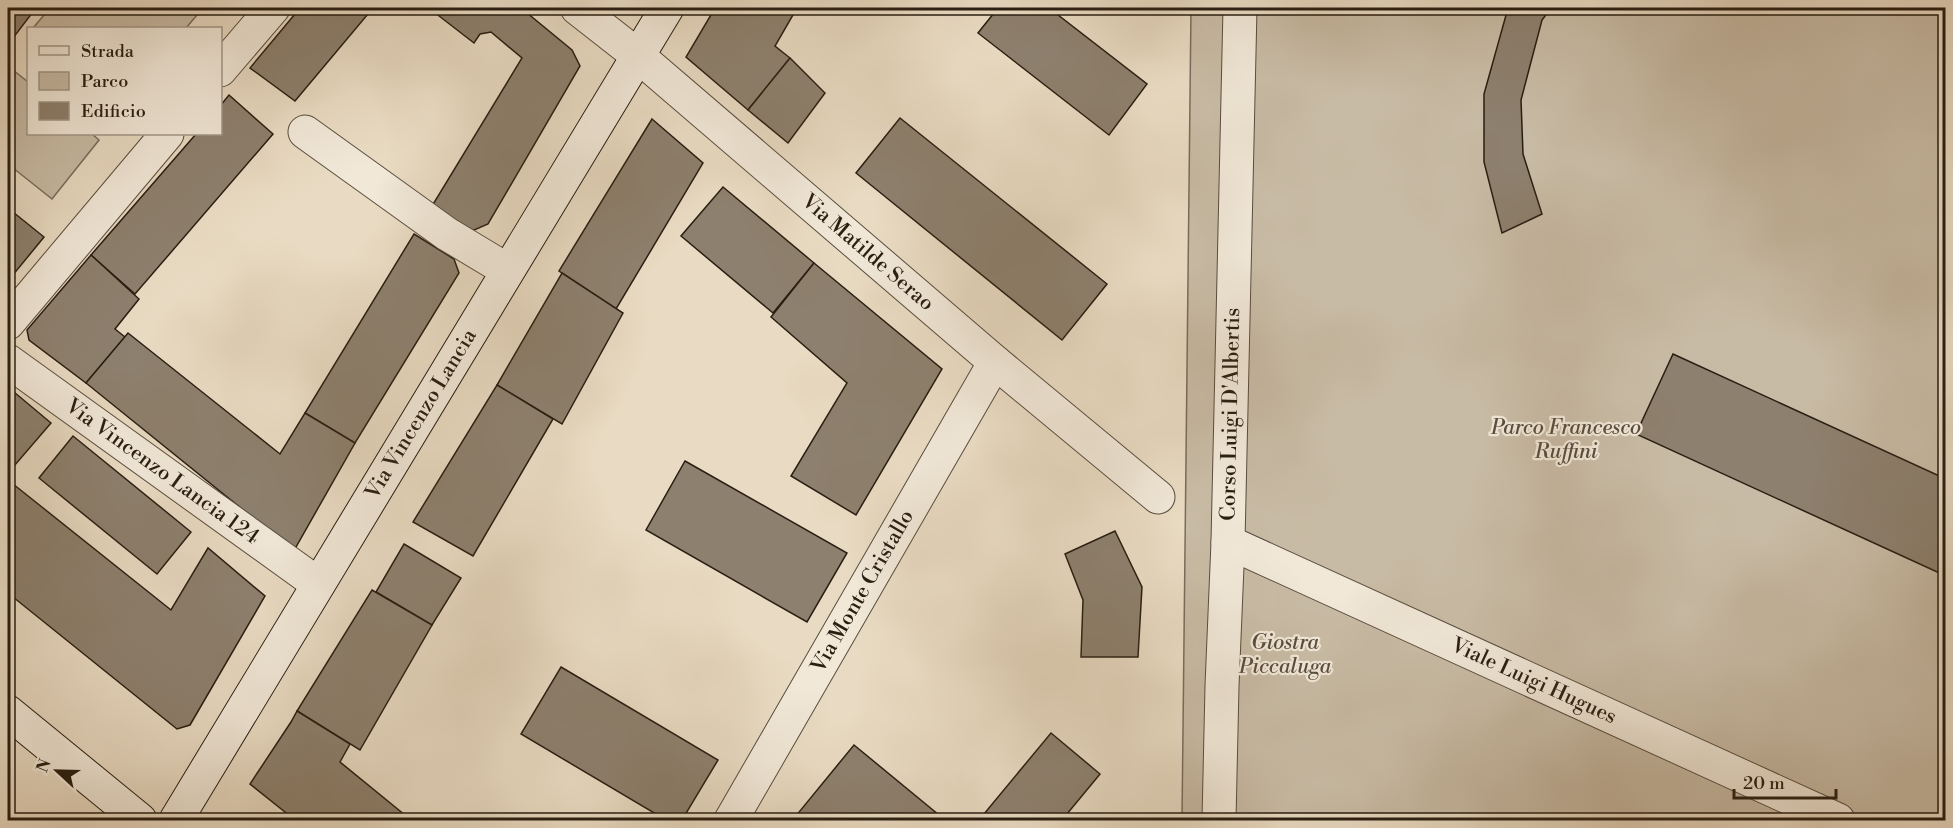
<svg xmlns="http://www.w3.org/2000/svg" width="1953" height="828" font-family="'Libre Bodoni',serif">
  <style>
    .green { fill: #c8bba5; stroke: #786c5c; stroke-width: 1.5 }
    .building { fill: #8d806e; stroke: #291e12; stroke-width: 1.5 }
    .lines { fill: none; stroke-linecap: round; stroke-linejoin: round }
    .street-casing { stroke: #594d3e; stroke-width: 35 }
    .secondary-casing { stroke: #291e12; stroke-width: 35 }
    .street { stroke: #f1e8d8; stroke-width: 33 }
    .secondary { stroke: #f1e8d8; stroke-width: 33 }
    .labels { text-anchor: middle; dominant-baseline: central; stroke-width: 4.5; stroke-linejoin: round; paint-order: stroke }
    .street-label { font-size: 21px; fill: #291e12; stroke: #f1e8d8 }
    .park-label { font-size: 21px; font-style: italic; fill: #594d3e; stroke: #f1e8d8 }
  </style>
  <rect width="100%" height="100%" fill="#e9dbc3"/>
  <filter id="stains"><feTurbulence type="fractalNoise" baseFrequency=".00333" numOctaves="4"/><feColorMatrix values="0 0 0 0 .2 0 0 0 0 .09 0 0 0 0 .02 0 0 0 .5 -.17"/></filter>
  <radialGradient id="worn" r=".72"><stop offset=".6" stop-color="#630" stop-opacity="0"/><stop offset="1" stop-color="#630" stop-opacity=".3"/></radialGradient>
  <g class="green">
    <polygon points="50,8 203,8 186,28 33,28"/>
    <polygon points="1191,8 1945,8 1945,820 1182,820"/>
    <polygon points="8,66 28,82 28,134 92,134 99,140 52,199 8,164"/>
  </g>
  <g class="building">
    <polygon points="8,8 36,8 13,38 8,34"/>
    <polygon points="300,8 373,8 295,101 250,68"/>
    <polygon points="432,8 521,8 572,50 580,66 488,224 472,231 432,206 522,58 491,32 480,34 474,43 430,9"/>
    <polygon points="715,8 797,8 775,46 790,58 748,110 686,57"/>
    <polygon points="998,8 1049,8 1147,84 1109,135 978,33"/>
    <polygon points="1508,8 1551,8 1542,20 1521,100 1523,154 1542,214 1502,233 1484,162 1484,94"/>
    <polygon points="790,58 825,93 788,143 748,110"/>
    <polygon points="229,95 273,134 135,294 91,255 196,134 220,134 220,106"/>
    <polygon points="900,118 1107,284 1062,340 856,173"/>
    <polygon points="652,119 703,163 616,309 559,271"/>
    <polygon points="723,187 814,263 773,313 681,236"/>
    <polygon points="8,208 44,237 8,281"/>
    <polygon points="414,234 454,259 459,273 355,443 305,413"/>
    <polygon points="91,255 139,299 115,329 125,337 86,383 29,340 27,330"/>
    <polygon points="814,263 942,369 856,515 791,476 847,383 771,317"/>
    <polygon points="562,273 623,313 562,424 497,385"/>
    <polygon points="128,333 280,454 305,413 355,443 296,547 289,547 86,383"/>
    <polygon points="1673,354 1946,479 1946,576 1636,434"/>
    <polygon points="497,385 553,419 473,556 413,522"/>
    <polygon points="8,387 51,423 8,473"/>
    <polygon points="73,436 191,532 157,574 39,478"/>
    <polygon points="685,461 847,553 807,622 646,530"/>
    <polygon points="8,480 171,610 208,548 265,596 190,725 177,729 8,593"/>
    <polygon points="1115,531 1142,587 1138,657 1081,657 1083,600 1065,554"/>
    <polygon points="404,544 461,578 432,625 376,592"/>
    <polygon points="372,590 432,625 360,750 297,711"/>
    <polygon points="561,667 718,760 682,820 666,820 521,734"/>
    <polygon points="297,711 350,744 340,762 411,820 295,820 250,784 291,722"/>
    <polygon points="1051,733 1100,774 1062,820 979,820"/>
    <polygon points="854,745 945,820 799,820 795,817"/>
  </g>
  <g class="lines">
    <g class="street-casing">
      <g id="street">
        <path id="s1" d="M577 8 637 55 995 362 1158 497"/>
        <polyline points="220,70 273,8"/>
        <polyline points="305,132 447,234 507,270"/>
        <polyline points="8,323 167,134"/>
        <path id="s2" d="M8 361 318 584"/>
        <path id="s3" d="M1228 542 1838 820"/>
        <path id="s4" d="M731 820 995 362"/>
        <path id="s5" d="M1219 820 1222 686 1228 542 1240 8"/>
      </g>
    </g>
    <g class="secondary-casing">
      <g id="secondary">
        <polyline points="8,712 140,820"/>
        <path id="s6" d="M176 820 667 8"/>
      </g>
    </g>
    <use href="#street" class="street"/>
    <use href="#secondary" class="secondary"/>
  </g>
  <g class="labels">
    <g class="street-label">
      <text stroke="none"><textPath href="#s1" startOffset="380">Via Matilde Serao</textPath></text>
      <text stroke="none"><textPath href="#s6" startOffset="474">Via Vincenzo Lancia</textPath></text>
      <text stroke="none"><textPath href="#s5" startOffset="406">Corso Luigi D'Albertis</textPath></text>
      <text stroke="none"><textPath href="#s2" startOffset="190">Via Vincenzo Lancia 124</textPath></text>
      <text stroke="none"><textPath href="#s4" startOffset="264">Via Monte Cristallo</textPath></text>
      <text stroke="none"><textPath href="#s3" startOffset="336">Viale Luigi Hugues</textPath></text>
    </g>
    <g class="park-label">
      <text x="1566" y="428">Parco Francesco<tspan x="1566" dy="24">Ruffini</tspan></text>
      <text x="1285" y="643">Giostra<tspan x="1285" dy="24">Piccaluga</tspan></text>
    </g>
  </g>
  <rect width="1953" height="828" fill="none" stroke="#e9dbc3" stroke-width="30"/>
  <rect x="9" y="9" width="1935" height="810" fill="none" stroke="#291e12" stroke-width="3"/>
  <rect x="15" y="15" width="1923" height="798" fill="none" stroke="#291e12" stroke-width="1.5"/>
  <rect x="27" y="27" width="195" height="108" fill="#f1e8d8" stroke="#a19789" stroke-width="1.5"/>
  <rect x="39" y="46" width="30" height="9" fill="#f1e8d8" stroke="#a19789" stroke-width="1.5"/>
  <text x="81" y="57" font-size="18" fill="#291e12">Strada</text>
  <rect x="39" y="72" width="30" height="18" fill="#c8bba5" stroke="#a19789" stroke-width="1.5"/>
  <text x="81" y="87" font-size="18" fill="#291e12">Parco</text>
  <rect x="39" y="102" width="30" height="18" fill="#8d806e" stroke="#a19789" stroke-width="1.5"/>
  <text x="81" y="117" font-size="18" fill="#291e12">Edificio</text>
  <g transform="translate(57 771) rotate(292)" stroke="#f1e8d8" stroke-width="4.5" paint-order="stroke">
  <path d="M0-4.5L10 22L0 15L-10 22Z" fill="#291e12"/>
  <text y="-9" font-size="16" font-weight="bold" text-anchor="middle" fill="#291e12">N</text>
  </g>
  <path d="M1734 789v9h102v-9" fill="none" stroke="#291e12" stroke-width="3"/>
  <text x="1743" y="789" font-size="18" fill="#291e12" stroke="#f1e8d8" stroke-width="4.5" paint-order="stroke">20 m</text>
  <rect width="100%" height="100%" filter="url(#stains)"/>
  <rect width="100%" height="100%" fill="url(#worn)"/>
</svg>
